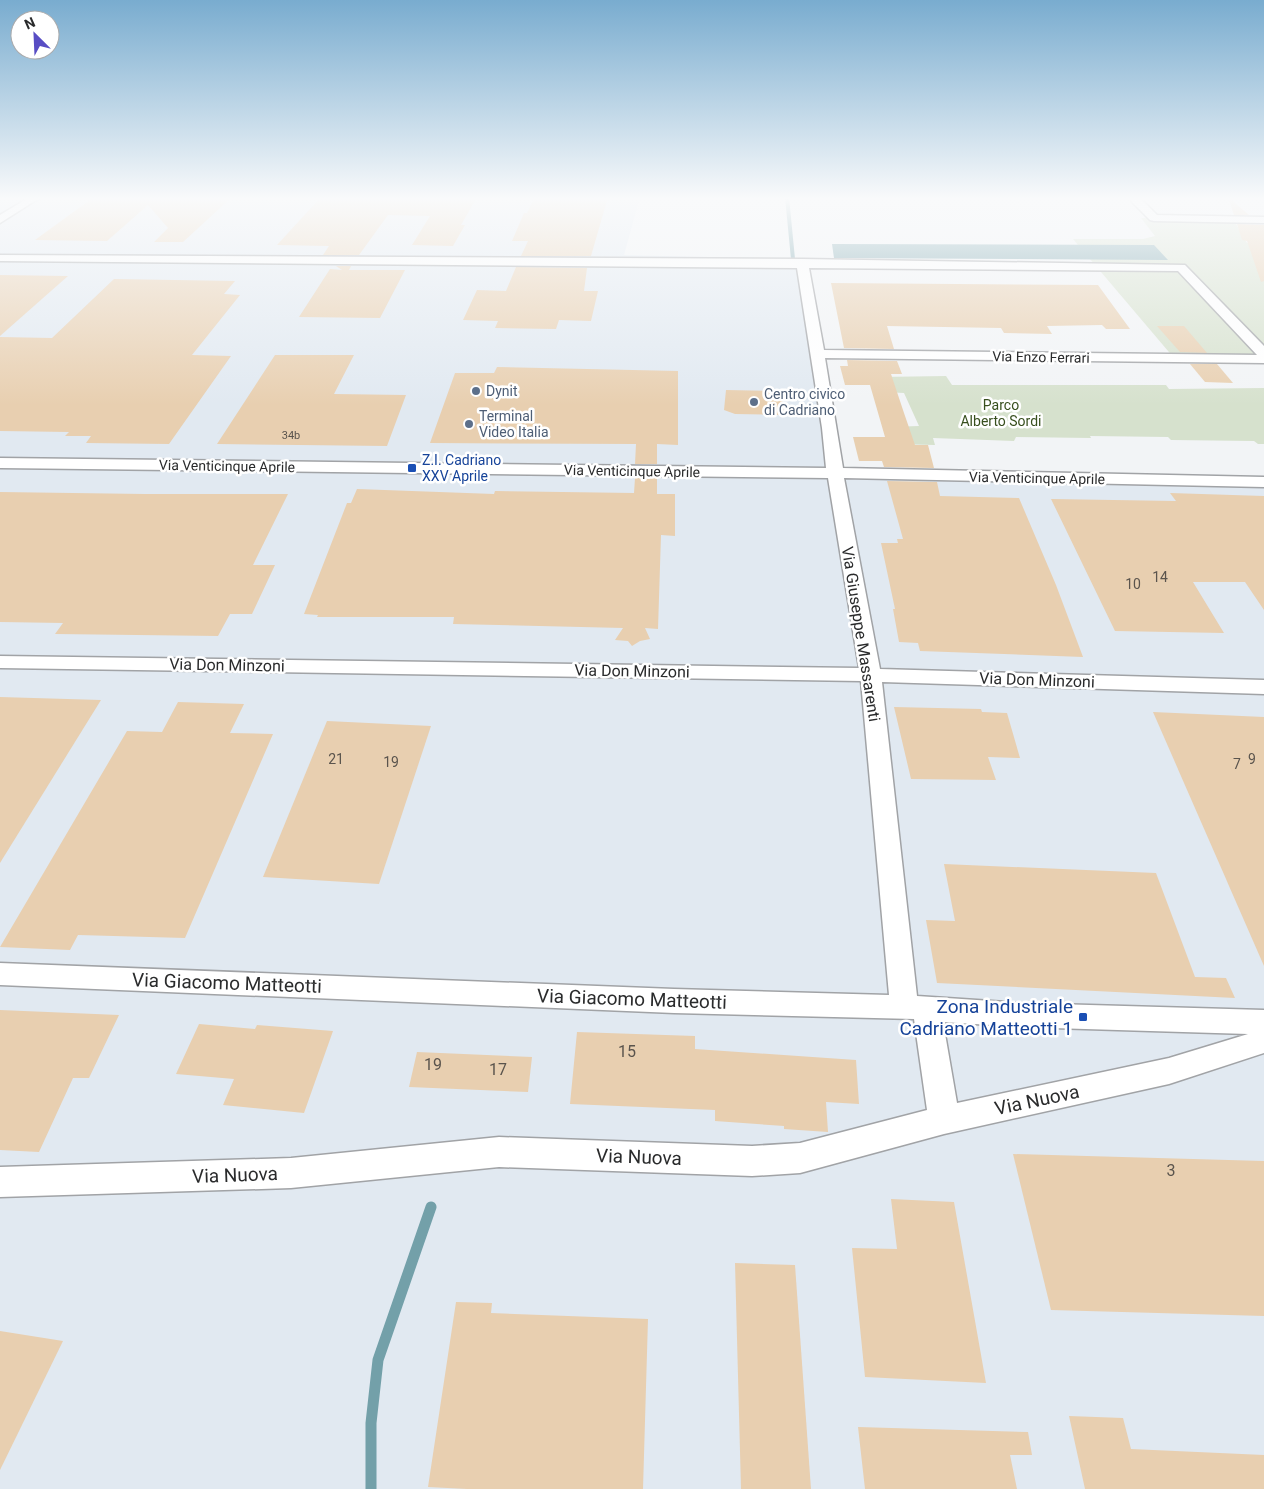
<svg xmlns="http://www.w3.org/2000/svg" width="1264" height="1489" font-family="Roboto,sans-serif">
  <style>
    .built { fill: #e1e9f1 }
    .green { fill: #d6e1cd }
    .water { fill: #73a0a9 }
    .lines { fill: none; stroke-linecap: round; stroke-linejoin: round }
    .stream-far1 { stroke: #73a0a9; stroke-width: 4 }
    .stream { stroke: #73a0a9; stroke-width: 11 }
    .building { fill: #e8cfb0 }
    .street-casing { stroke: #a1a3a6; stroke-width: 3 }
    .street { fill: #fff; fill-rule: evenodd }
    .service-dot { fill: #5c6f8a; stroke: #fff; stroke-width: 2 }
    .transit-dot { fill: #1a4fb4; stroke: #fff; stroke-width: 2 }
    .labels { text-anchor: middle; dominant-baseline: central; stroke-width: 5; stroke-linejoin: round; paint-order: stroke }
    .far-number-label { font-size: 11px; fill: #5a544d }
    .far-street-label { font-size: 14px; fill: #2a2b2c; stroke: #fff }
    .far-service-label { font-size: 14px; fill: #4e5e75; stroke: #fff; text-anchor: start }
    .far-park-label { font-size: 14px; fill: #384f1e; stroke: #fff }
    .far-transit-label { font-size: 14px; fill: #164399; stroke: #fff; text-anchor: start }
    .number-label { font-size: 14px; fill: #5a544d }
    .street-label { font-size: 16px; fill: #2a2b2c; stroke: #fff }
    .near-number-label { font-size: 16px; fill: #5a544d }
    .near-street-label { font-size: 19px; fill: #2a2b2c; stroke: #fff }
    .near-transit-label { font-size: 19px; fill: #164399; stroke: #fff; text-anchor: end }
  </style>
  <rect width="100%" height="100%" fill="#f2f4f6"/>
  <polygon class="built" points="0,197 640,197 624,255 786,259 804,269 837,477 1264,476 1264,1489 0,1489"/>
  <g class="green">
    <polygon points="1141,218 1233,219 1247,243 1264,244 1264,360 1174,358 1073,239 1143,239 1155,236"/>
    <polygon points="946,376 952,385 1166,385 1169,389 1264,388 1264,444 1258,444 1254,441 1171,440 1168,437 1090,436 1091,438 1016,437 1014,441 933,438 935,445 892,444 889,427 919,426 904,393 884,392 879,377"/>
  </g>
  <polygon class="water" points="832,244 1154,245 1168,260 834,258"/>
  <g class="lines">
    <polyline class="stream-far1" points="787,197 793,259"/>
    <polyline class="stream" points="371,1489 371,1423 378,1360 431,1207"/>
  </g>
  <g class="building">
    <polygon points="94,197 232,197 183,242 154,242 168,228 148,205 107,241 35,240"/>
    <polygon points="321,197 477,197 461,225 465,225 453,246 412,245 430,216 388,215 359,255 323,255 329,246 277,245"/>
    <polygon points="535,197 608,197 591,256 521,256 528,241 512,241 524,213 527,213"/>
    <polygon points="1228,197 1249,215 1234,215"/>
    <polygon points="1237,224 1264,225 1264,281 1261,282 1247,241 1242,240"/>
    <polygon points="336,266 351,266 349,270 405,270 380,318 299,317 330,269 342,270"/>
    <polygon points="516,267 587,268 584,291 598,291 591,321 559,320 556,329 495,328 498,321 463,320 477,290 506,291"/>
    <polygon points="0,275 68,276 0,336"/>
    <polygon points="114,279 235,281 224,294 240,295 192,355 231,356 169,444 86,443 91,436 65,436 69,432 0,431 0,337 52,338"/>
    <polygon points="831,283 1098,285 1130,329 1106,329 1102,325 1047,326 1052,334 1004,333 1001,328 887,326 894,349 844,348"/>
    <polygon points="1157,326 1184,326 1207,353 1180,352"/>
    <polygon points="275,355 354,355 334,394 406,395 387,446 217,444"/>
    <polygon points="847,360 897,361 902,374 891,374 904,413 915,445 928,445 934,468 884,467 882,461 859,461 853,437 885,437 870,385 845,385 840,366 848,366"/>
    <polygon points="1190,364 1217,364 1233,383 1205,382"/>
    <polygon points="497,367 678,371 678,445 657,444 657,464 635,464 636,444 430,443 455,373 494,373"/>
    <polygon points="726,390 775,391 782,396 784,415 735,414 724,410"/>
    <polygon points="635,478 657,478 657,494 675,494 675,536 661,535 658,629 645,628 650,639 640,641 632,646 628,641 615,640 623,628 453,624 454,617 317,617 318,615 304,614 347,503 351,503 357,489 494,494 495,491 634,493"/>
    <polygon points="887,481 937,482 940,496 1019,498 1056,585 1083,657 920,651 918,643 899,642 893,609 895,609 881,543 898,543 897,539 903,539"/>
    <polygon points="0,492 145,494 288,494 253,565 275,565 252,614 230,614 218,636 55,634 63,623 0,622"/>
    <polygon points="1170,493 1264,496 1264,610 1245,582 1193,582 1224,633 1115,631 1051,499 1176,501"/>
    <polygon points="0,697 101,700 0,863"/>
    <polygon points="178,702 244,704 230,733 273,734 185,938 78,935 70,950 0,947 127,731 162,732"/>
    <polygon points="894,707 981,709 982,712 1007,713 1020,758 988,757 996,780 911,779"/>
    <polygon points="1153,712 1264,717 1264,966"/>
    <polygon points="327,721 431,726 379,884 263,877"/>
    <polygon points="944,864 1156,873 1195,977 1226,978 1235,998 937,983 926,920 955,921"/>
    <polygon points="0,1010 119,1015 89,1078 73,1078 39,1152 0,1150"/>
    <polygon points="199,1024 255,1029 257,1025 333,1031 304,1113 223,1105 234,1079 176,1074"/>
    <polygon points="577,1032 695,1036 695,1049 856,1060 859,1104 826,1102 828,1132 784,1129 784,1126 715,1121 715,1110 570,1104"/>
    <polygon points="417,1052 532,1057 528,1092 409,1087"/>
    <polygon points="1013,1154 1264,1161 1264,1316 1051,1310"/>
    <polygon points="891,1199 954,1202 986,1383 865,1377 852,1248 897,1249"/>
    <polygon points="735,1263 795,1265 811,1489 741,1489"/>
    <polygon points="456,1302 492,1303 491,1313 648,1319 643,1489 467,1489 428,1487"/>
    <polygon points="0,1331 63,1341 0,1470"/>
    <polygon points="1069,1416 1123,1418 1131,1449 1264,1455 1264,1489 1085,1489"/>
    <polygon points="858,1427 1028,1432 1032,1455 1010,1455 1017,1489 865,1489"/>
  </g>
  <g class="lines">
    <g class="street-casing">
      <g id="street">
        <polygon points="30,197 41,197 0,223 0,215"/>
        <polygon points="1136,197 1140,198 1157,215 1264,217 1264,223 1154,221 1150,220 1132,202 1131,200 1132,198"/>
        <path d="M0 255 802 259 1185 265 1264 346V363L825 358 843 468 1264 477V487L844 478 880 669 1264 680V694L882 682 917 996 1020 1003 1264 1010V1053L1169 1084 944 1134 800 1173 752 1176 499 1167 291 1188 0 1197V1167L291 1158 499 1137 752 1146 800 1143 927 1110 914 1019 674 1013 0 985V963L674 989 889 995 861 681 0 668V656L859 668 828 478 0 468V458L826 468 822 428 797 268 0 261ZM809 268 1178 271 1257 355 824 350ZM943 1022 1020 1027 1248 1034 1169 1058 957 1103Z"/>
      </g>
    </g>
    <use href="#street" class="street"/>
  </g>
  <linearGradient id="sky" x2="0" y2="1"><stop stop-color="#79accf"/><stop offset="0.49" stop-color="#f9fafb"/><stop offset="1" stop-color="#f9fafb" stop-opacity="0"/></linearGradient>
  <rect width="1264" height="405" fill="url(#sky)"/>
  <g class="service-dot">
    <circle cx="476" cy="391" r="5"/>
    <circle cx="754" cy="402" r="5"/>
    <circle cx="469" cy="424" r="5"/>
  </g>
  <g class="transit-dot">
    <rect x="407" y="463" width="10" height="10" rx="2.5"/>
    <rect x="1078" y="1012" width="10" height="10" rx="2.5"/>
  </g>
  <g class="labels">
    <g class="far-number-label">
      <text x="291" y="435">34b</text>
    </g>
    <g class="far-street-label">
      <text transform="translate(1041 357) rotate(1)">Via Enzo Ferrari</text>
      <text transform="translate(227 466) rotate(1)">Via Venticinque Aprile</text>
      <text transform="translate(632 471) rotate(1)">Via Venticinque Aprile</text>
      <text transform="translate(1037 478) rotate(1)">Via Venticinque Aprile</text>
    </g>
    <g class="far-service-label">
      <text x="486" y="391">Dynit</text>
      <text x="764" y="394">Centro civico<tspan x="764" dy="16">di Cadriano</tspan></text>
      <text x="479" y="416">Terminal<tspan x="479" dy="16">Video Italia</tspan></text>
    </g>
    <g class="far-park-label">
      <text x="1001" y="405">Parco<tspan x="1001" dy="16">Alberto Sordi</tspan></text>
    </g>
    <g class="far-transit-label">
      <text x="422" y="460">Z.I. Cadriano<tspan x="422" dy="16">XXV Aprile</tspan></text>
    </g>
    <g class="number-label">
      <text x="1160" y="577">14</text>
      <text x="1133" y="584">10</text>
      <text x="336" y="759">21</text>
      <text x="1252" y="759">9</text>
      <text x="391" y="762">19</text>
      <text x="1237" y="764">7</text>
    </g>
    <g class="street-label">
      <text transform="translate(861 634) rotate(81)">Via Giuseppe Massarenti</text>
      <text transform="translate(227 665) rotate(1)">Via Don Minzoni</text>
      <text transform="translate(632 671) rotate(1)">Via Don Minzoni</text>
      <text transform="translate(1037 680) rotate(2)">Via Don Minzoni</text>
    </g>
    <g class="near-number-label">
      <text x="627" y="1051">15</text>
      <text x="433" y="1064">19</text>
      <text x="498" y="1069">17</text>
      <text x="1171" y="1170">3</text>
    </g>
    <g class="near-street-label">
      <text transform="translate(227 983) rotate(2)">Via Giacomo Matteotti</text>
      <text transform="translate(632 999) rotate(2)">Via Giacomo Matteotti</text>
      <text transform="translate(1037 1100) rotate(-12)">Via Nuova</text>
      <text transform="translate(639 1157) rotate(2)">Via Nuova</text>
      <text transform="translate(235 1175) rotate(-2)">Via Nuova</text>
    </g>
    <g class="near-transit-label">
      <text x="1073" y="1006">Zona Industriale<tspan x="1073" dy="22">Cadriano Matteotti 1</tspan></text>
    </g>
  </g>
  <g transform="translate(35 35) rotate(336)"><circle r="24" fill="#ffffff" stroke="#aaaaab"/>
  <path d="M0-4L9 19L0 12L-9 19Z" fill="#584dc4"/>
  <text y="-8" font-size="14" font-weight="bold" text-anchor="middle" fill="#2a2b2c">N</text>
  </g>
</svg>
